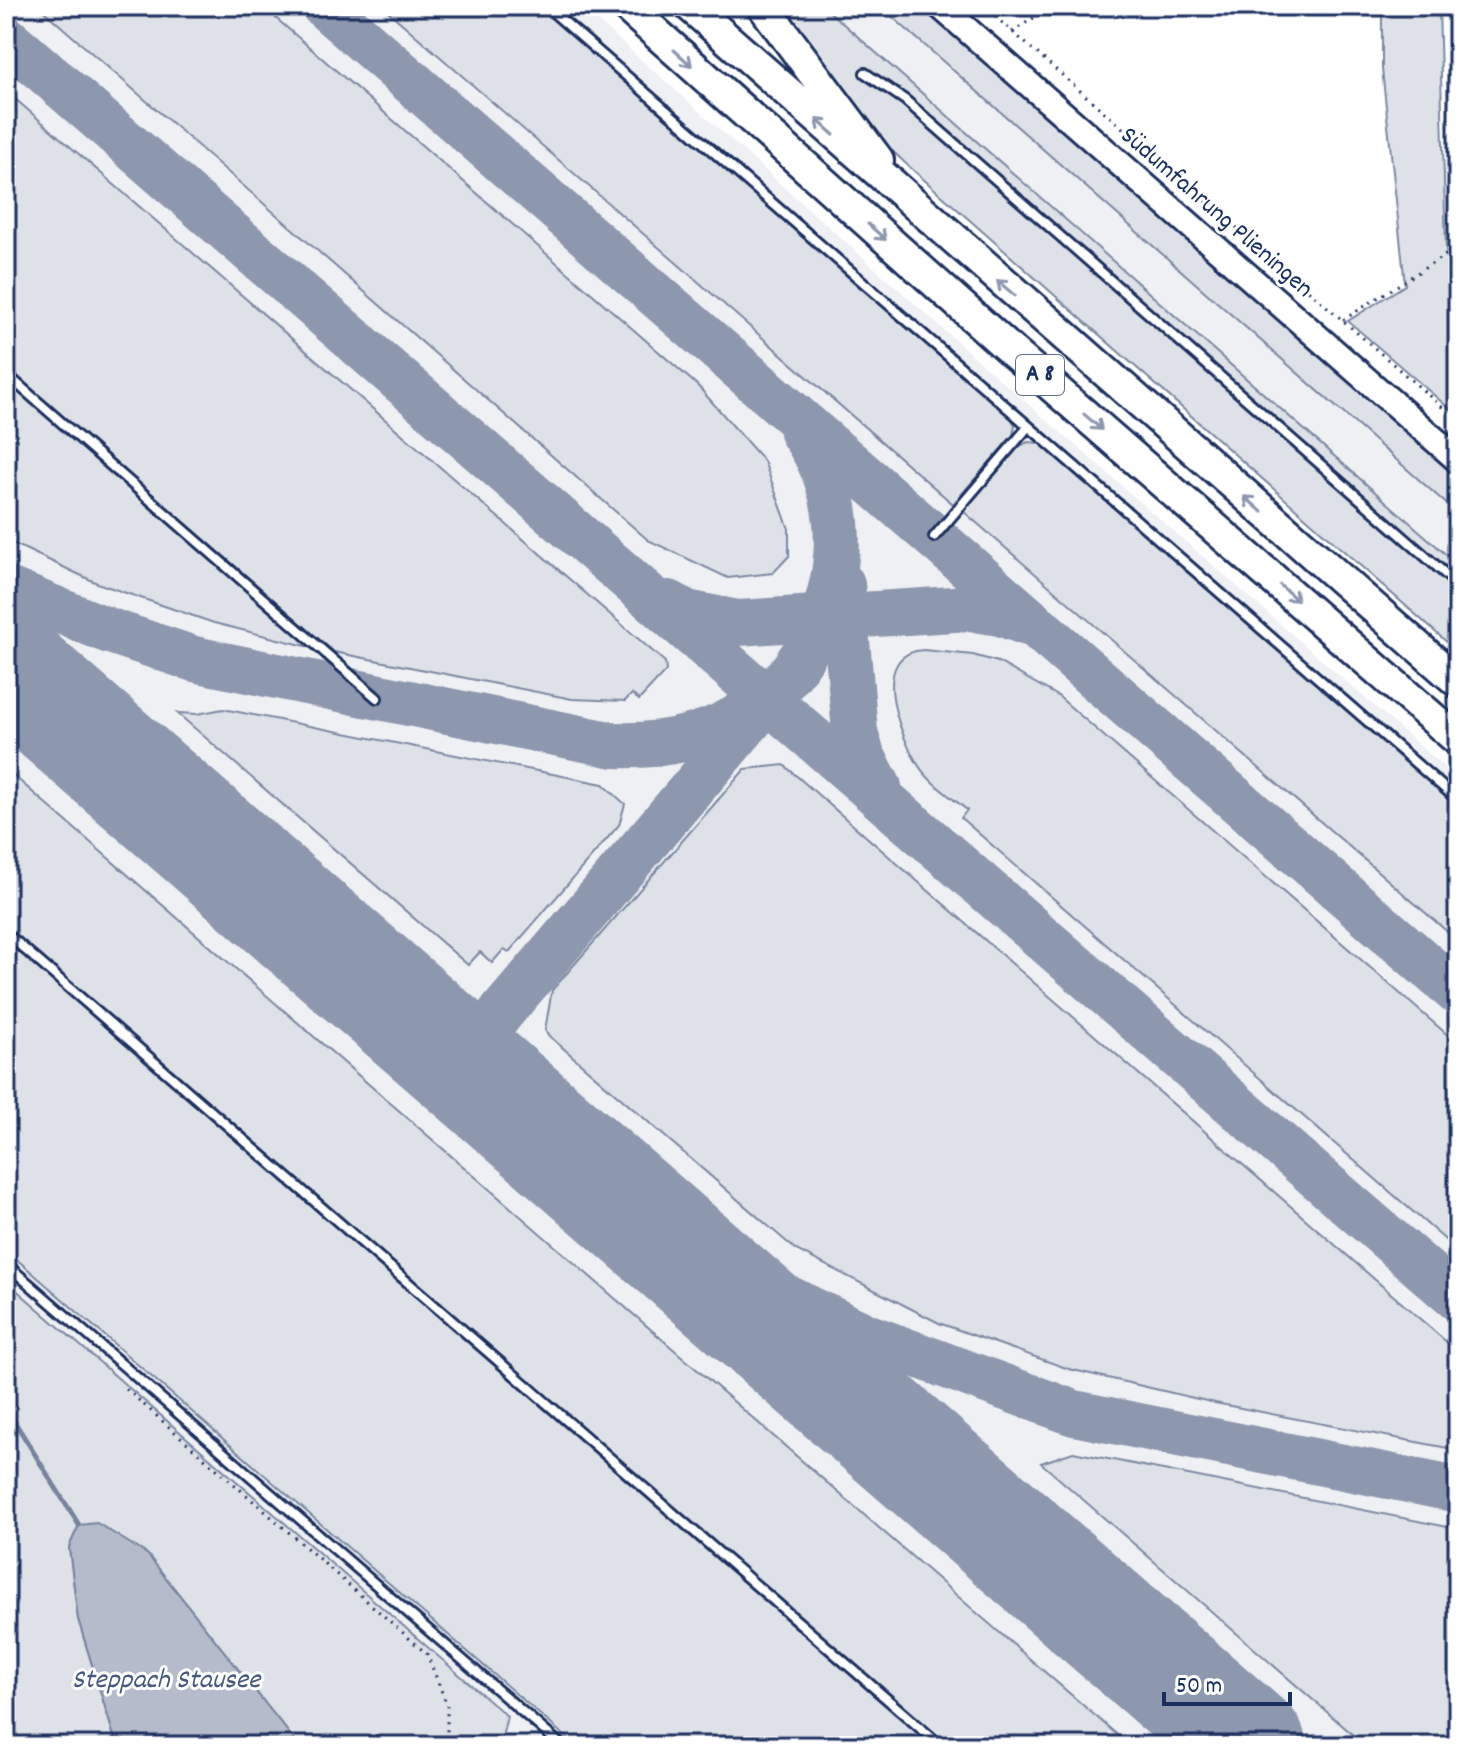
<svg xmlns="http://www.w3.org/2000/svg" width="1464" height="1752" font-family="Dekko,sans-serif">
  <style>
    .built { fill: #eff0f4 }
    .green { fill: #dee1e7; stroke: #7c88a2; stroke-width: 2 }
    .water { fill: #b5bbca; stroke: #77839f; stroke-width: 2 }
    .lines { fill: none; stroke-linecap: round; stroke-linejoin: round }
    .stream { stroke: #77839f; stroke-width: 5 }
    .taxiway { stroke: #8d97ae; stroke-width: 46 }
    .runway { stroke: #8d97ae; stroke-width: 114 }
    .lane-casing { stroke: #1b2f5e; stroke-width: 14 }
    .secondary-casing { stroke: #1b2f5e; stroke-width: 30 }
    .highway-casing { stroke: #1b2f5e; stroke-width: 36 }
    .path { stroke: #1b2f5e; stroke-width: 3; stroke-dasharray: 2 6; stroke-linecap: butt }
    .lane { stroke: #fff; stroke-width: 8 }
    .secondary { stroke: #fff; stroke-width: 24 }
    .highway { stroke: #fff; stroke-width: 30 }
    .oneway { stroke: #8d97ae }
    .labels { text-anchor: middle; dominant-baseline: central; stroke-width: 6; stroke-linejoin: round; paint-order: stroke }
    .shield { fill: #fff; stroke: #5f6d8e; stroke-width: 2 }
    .shield-label { font-size: 24px; font-weight: bold; fill: #1b2f5e }
    .street-label { font-size: 26px; fill: #1b2f5e; stroke: #fff }
    .water-label { font-size: 28px; font-style: italic; fill: #49597e; stroke: #fff }
  </style>
  <rect width="100%" height="100%" fill="#fff"/>
  <filter id="ink" filterUnits="userSpaceOnUse"><feTurbulence type="fractalNoise" baseFrequency=".0125" numOctaves="2"/><feDisplacementMap in="SourceGraphic" scale="16" xChannelSelector="R" yChannelSelector="G"/><feConvolveMatrix kernelMatrix="1 2 1 2 8 2 1 2 1" color-interpolation-filters="sRGB"/></filter>
  <g filter="url(#ink)">
    <g class="built">
      <polygon points="6,6 581,6 998,378 1458,779 1458,1746 500,1746 507,1716 6,1281"/>
      <polygon points="823,6 880,6 1457,513 1458,565"/>
    </g>
    <g class="green">
      <polygon points="38,6 262,6 697,385 764,461 789,529 789,556 773,573 728,578 648,540"/>
      <polygon points="382,6 538,6 1010,416 1015,425 1013,435 953,504"/>
      <polygon points="774,6 823,6 1458,565 1458,652 904,162 882,141"/>
      <polygon points="880,6 920,6 1458,478 1458,514"/>
      <polygon points="1382,6 1439,6 1446,250 1458,300 1458,416 1348,321 1405,285 1382,69"/>
      <polygon points="6,91 665,662 666,671 639,700 632,694 625,701 572,699 334,652 6,367"/>
      <polygon points="6,378 318,649 214,623 97,583 6,540"/>
      <polygon points="1028,442 1041,443 1458,806 1458,941 963,511 1016,448"/>
      <path d="M924 650 973 655 998 662 1058 696 1458 1044V1251L961 818 967 810C950 796 928 782 917 763 899 733 868 653 924 650Z"/>
      <polygon points="223,709 603,784 625,804 619,825 509,952 504,949 492,963 480,952 468,965 177,713 197,714"/>
      <polygon points="784,765 1458,1352 1458,1450 1215,1403 1069,1369 939,1323 796,1250 548,1035 545,1030 552,990 745,769"/>
      <polygon points="6,769 1130,1746 946,1746 6,929"/>
      <polygon points="6,938 935,1746 576,1746 6,1250"/>
      <polygon points="6,1281 507,1716 500,1746 299,1746 147,1554 79,1525 69,1548 78,1619 117,1746 14,1746 6,1733"/>
      <polygon points="1073,1452 1458,1529 1458,1746 1366,1746 1041,1463"/>
    </g>
    <polygon class="water" points="97,1523 147,1554 299,1746 117,1746 78,1619 69,1547 79,1525"/>
    <g class="lines">
      <polyline class="stream" points="6,1408 79,1525"/>
      <g class="taxiway">
        <polyline points="324,6 1458,993"/>
        <polyline points="6,38 1458,1299"/>
        <polyline points="842,584 855,732 862,755 879,787"/>
        <path d="M6 589 107 630 194 659 614 745C663 747 708 738 749 710"/>
        <polyline points="669,603 687,613 738,623 969,608 1000,613 1027,623"/>
        <path d="M460 1061 792 671C844 601 855 506 802 432"/>
        <polyline points="665,1239 866,1336 1074,1413 1458,1490"/>
      </g>
      <polyline class="runway" points="6,666 1249,1746"/>
      <g class="lane-casing">
        <g id="lane">
          <polyline points="546,6 1458,800"/>
          <polyline points="865,73 905,100 1458,585"/>
          <polyline points="6,374 377,698"/>
          <polyline points="934,537 1028,427"/>
          <polyline points="6,933 941,1746"/>
          <polyline points="6,1264 562,1746"/>
        </g>
      </g>
      <g class="secondary-casing">
        <polyline id="secondary" points="940,6 1458,460"/>
      </g>
      <g class="highway-casing">
        <g id="highway">
          <polyline points="626,6 1015,354 1458,740"/>
          <polyline points="690,6 1458,682"/>
          <polyline points="763,6 878,160"/>
        </g>
      </g>
      <g class="path">
        <polyline points="983,6 1458,421"/>
        <polyline points="1012,32 1052,6"/>
        <polyline points="1343,320 1458,247"/>
        <polyline points="126,1389 427,1654 447,1705 447,1746"/>
        <polyline points="6,1725 19,1746"/>
      </g>
      <use href="#lane" class="lane"/>
      <use href="#secondary" class="secondary"/>
      <use href="#highway" class="highway"/>
    </g>
    <defs><path id="oneway-shaft" d="M-6 0H5M1.5-3L5.5 0L1.5 3" fill="none" stroke-width="1.6" stroke-linecap="round" stroke-linejoin="round" transform="scale(2)"/></defs>
    <g class="oneway">
      <use href="#oneway-shaft" transform="translate(683 58) rotate(42)"/>
      <use href="#oneway-shaft" transform="translate(825 127) rotate(-138)"/>
      <use href="#oneway-shaft" transform="translate(877 232) rotate(42)"/>
      <use href="#oneway-shaft" transform="translate(1006 288) rotate(-139)"/>
      <use href="#oneway-shaft" transform="translate(1093 422) rotate(41)"/>
      <use href="#oneway-shaft" transform="translate(1253 504) rotate(-139)"/>
      <use href="#oneway-shaft" transform="translate(1289 593) rotate(41)"/>
    </g>
  </g>
  <g class="labels">
    <rect class="shield" x="1016" y="355" width="48" height="40" rx="6"/>
    <g class="shield-label">
      <text x="1040" y="375">A 8</text>
    </g>
    <g class="street-label">
      <text transform="translate(1216 213) rotate(41)">Südumfahrung Plieningen</text>
    </g>
    <g class="water-label">
      <text x="166" y="1682">Steppach Stausee</text>
    </g>
  </g>
  <rect width="1464" height="1752" fill="none" stroke="#fff" stroke-width="32"/>
  <rect x="16" y="16" width="1432" height="1720" fill="none" stroke="#1b2f5e" stroke-width="3" filter="url(#ink)"/>
  <path d="M1164 1692v12h126v-12" fill="none" stroke="#1b2f5e" stroke-width="4"/>
  <text x="1176" y="1692" font-size="24" fill="#1b2f5e" stroke="#ffffff" stroke-width="6" paint-order="stroke">50 m</text>
</svg>
